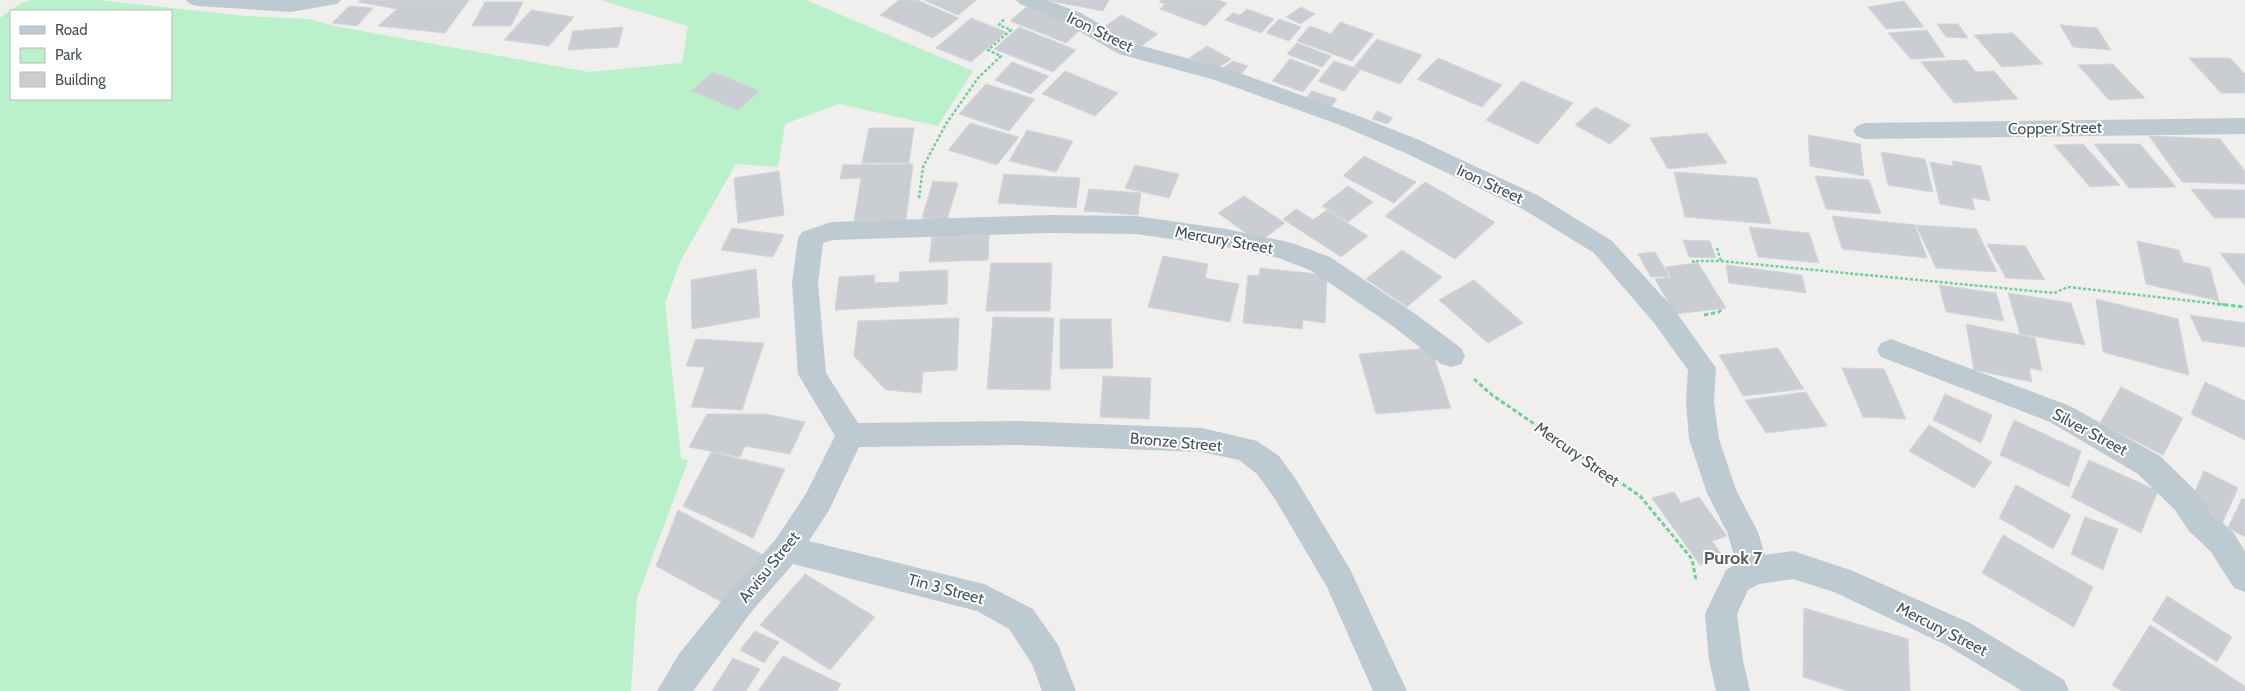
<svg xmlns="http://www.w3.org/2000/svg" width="2245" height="691" font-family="Cabin,sans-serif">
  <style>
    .green { fill: #baf0ca; fill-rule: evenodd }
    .building { fill: #caced3; stroke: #d2d5da }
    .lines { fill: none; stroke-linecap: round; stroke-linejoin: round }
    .path-far1 { stroke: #71cf98; stroke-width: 2.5; stroke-dasharray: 3 2; stroke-linecap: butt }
    .path { stroke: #71cf98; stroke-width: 3; stroke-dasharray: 4.5 2.5; stroke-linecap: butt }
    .street { fill: #becad1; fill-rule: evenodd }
    .labels { text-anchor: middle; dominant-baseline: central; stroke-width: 4; stroke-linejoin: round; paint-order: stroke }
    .street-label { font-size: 16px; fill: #45545c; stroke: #fff }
    .neighbourhood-label { font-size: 18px; font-weight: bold; fill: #5a5f63; stroke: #fff }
  </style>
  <rect width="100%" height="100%" fill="#f1eeee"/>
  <path class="green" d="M30 0H98L246 16 309 19 334 26 589 72 682 63 688 26 600 0H806L973 71 938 126 839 104 785 124 778 167 736 164 681 260 665 303 681 458 688 461 637 598 631 691H0V18L18 5ZM11 11H171V99H11Z"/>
  <g class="building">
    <polygon points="361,0 469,0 445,33 378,26 397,9 358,2"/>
    <polygon points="899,0 917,0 959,18 933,38 880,15"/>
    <polygon points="924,0 977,0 958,15"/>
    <polygon points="1045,0 1109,0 1103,11"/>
    <polygon points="1161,0 1218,0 1227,3 1205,26 1160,9 1165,4 1159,2"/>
    <polygon points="1904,1 1924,27 1886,29 1868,7"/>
    <polygon points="485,2 523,2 511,26 472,26"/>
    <polygon points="349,6 373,8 357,26 332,23"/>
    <polygon points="1026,7 1082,28 1066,43 1010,21"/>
    <polygon points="1301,7 1315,14 1300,24 1286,17"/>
    <polygon points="1247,9 1274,19 1261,33 1225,20 1233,13 1240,15"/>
    <polygon points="531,10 574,17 549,46 504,40"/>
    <polygon points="1121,15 1158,34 1141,46 1104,27"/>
    <polygon points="971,18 1006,32 971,62 936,48"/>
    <polygon points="1279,19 1301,27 1289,41 1266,33"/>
    <polygon points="1340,22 1374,34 1352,61 1297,41 1310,26 1331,34"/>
    <polygon points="1937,24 1958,24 1968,38 1946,37"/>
    <polygon points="2060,25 2097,28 2111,50 2073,47"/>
    <polygon points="623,27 618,47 568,50 573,31"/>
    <polygon points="1019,27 1076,50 1053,72 994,49"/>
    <polygon points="1927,30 1945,57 1911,59 1888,33"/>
    <polygon points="2013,33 2043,64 2002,67 1974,35"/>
    <polygon points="1377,39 1422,55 1400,84 1354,67"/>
    <polygon points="1297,43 1331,56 1322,67 1287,54"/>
    <polygon points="1207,46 1231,59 1218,68 1189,58"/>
    <polygon points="1438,58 1502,85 1482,107 1417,79"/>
    <polygon points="2189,58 2230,58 2245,74 2245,93 2221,93"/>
    <polygon points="1290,59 1320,70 1303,92 1272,81"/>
    <polygon points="1966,60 1976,72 1994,71 2018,99 1954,103 1921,62"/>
    <polygon points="1233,61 1248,66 1240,76 1221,69"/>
    <polygon points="1334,61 1360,70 1344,91 1318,81"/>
    <polygon points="1012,62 1049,76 1031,94 995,80"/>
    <polygon points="2113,64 2145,98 2109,100 2078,65"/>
    <polygon points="1065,71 1118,93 1095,116 1042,94"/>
    <polygon points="713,72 760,91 738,110 691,91"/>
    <polygon points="1522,81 1573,103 1538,144 1486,120"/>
    <polygon points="986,84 1035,99 1009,131 959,114"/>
    <polygon points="1312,91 1337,99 1331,107 1306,98"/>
    <polygon points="1595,107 1631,125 1610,144 1575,125"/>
    <polygon points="1377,111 1393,118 1387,124 1372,119"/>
    <polygon points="970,123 1019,137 997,165 948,150"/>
    <polygon points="869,128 914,128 909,163 862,163"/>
    <polygon points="1027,130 1073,141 1056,172 1009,161"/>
    <polygon points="1707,133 1727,163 1668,169 1650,138"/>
    <polygon points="1808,135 1860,144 1864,176 1810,166"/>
    <polygon points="2149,136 2220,139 2245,171 2245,184 2182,182"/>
    <polygon points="2083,144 2120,185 2090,187 2054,145"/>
    <polygon points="2094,144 2140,144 2176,187 2129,188"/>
    <polygon points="1881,152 1925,159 1933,192 1888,185"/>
    <polygon points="1364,156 1416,182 1394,203 1343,176"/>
    <polygon points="1952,161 1981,166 1990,201 1972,198 1975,210 1940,204 1930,162 1953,166"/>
    <polygon points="913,164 906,220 854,221 861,178 840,179 843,165"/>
    <polygon points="1135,165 1179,174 1169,198 1125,188"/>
    <polygon points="779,171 784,215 738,223 734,178"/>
    <polygon points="1674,172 1757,178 1771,224 1685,217"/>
    <polygon points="1004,174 1080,178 1076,208 998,203"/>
    <polygon points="1815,176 1869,180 1881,214 1826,209"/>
    <polygon points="933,181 958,183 947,220 922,218"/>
    <polygon points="1425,182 1495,222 1455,259 1385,216"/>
    <polygon points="1348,186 1373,202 1348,222 1322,206"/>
    <polygon points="1089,189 1141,193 1138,215 1084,211"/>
    <polygon points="2191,189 2245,190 2245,218 2214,218"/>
    <polygon points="1244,196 1285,223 1259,242 1218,213"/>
    <polygon points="1296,209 1313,220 1327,210 1368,236 1341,257 1283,219"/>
    <polygon points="1832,216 1915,225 1927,258 1842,249"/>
    <polygon points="1916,225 1976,229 1997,272 1936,268"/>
    <polygon points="1749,227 1809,233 1819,263 1758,257"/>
    <polygon points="732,228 784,235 773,257 721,250"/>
    <polygon points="989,235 988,260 929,262 932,237"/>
    <polygon points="1683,240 1710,241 1716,258 1689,257"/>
    <polygon points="2137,241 2179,250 2183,262 2210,268 2219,301 2146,284"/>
    <polygon points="1987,244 2025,246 2045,280 2006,278"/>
    <polygon points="1402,250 1442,277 1407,307 1366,279"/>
    <polygon points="1655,252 1669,276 1651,277 1638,254"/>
    <polygon points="2220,253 2245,254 2245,286"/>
    <polygon points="1163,256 1208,264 1205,278 1239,284 1230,322 1148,307"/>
    <polygon points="991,263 1052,263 1050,311 986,311"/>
    <polygon points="1698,263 1726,308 1675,314 1655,279 1671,277 1665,267"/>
    <polygon points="1726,265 1802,275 1806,293 1729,283"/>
    <polygon points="1260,268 1327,275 1325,323 1303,320 1302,329 1243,323 1248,275 1259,276"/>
    <polygon points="756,269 760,317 692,329 691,280"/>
    <polygon points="948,270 947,304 835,310 839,277 875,275 874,283 899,282 900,272"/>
    <polygon points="1474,280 1523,323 1488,343 1439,300"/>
    <polygon points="1939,285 1996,293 2004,321 1946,312"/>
    <polygon points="2008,293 2071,303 2085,345 2020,334"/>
    <polygon points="2096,299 2178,319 2189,375 2103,352"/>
    <polygon points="2190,315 2245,323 2245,347 2202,341"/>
    <polygon points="993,317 1054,318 1050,390 987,389"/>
    <polygon points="959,318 957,370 923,372 921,393 886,390 854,356 858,321"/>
    <polygon points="1060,319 1111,319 1113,368 1060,369"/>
    <polygon points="1966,324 2035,338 2042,371 2029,368 2032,382 1974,370"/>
    <polygon points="696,339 764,343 742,410 691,407 705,367 686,366"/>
    <polygon points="1431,348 1451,408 1376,414 1359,354"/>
    <polygon points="1778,348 1804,389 1743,396 1719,355"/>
    <polygon points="1842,368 1884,369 1906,419 1863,417"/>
    <polygon points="1103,376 1151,378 1149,419 1100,417"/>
    <polygon points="2205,382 2245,401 2245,440 2191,414"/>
    <polygon points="2121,387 2183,418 2163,455 2100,423"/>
    <polygon points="1806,392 1827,426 1766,433 1745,400"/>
    <polygon points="1945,394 1992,415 1981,443 1933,420"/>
    <polygon points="707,414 766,414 805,422 790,454 745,446 740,457 689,447"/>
    <polygon points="2014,420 2081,451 2069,487 2000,455"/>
    <polygon points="1929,425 1992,462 1974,488 1909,451"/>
    <polygon points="711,452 785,469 753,538 683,506"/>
    <polygon points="2089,460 2158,491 2141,533 2071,497"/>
    <polygon points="2204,471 2238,488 2222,524 2194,494"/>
    <polygon points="2016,485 2071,515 2053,549 1999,518"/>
    <polygon points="1674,492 1681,503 1699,497 1727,536 1712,541 1724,558 1700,565 1652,498"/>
    <polygon points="2242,498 2245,500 2245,537 2228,528"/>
    <polygon points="678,510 769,558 729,606 656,566"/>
    <polygon points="2085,517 2118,529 2103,570 2071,554"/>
    <polygon points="2003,535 2093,587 2074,627 1982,573"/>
    <polygon points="805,574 875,617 830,670 760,625"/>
    <polygon points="2167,596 2232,637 2217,662 2152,620"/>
    <polygon points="1804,608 1908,639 1910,691 1847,691 1803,677"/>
    <polygon points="2150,625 2245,686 2245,691 2122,691 2112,685"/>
    <polygon points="755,631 779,642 764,663 740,650"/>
    <polygon points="783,656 841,684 837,691 758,691"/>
    <polygon points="733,658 760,669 746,691 712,691"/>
  </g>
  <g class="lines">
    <g class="path-far1">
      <polyline points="919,198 923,167 946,124 978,78 1001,56 988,50 1011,30 999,25 1005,18"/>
      <polyline points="1717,248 1721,261"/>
      <polyline points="1694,263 1693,261 1721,261 2054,293 2068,287 2228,305"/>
    </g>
    <g class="path">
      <polyline points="2217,304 2245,307"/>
      <polyline points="1704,315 1719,312 1723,308"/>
      <polyline points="1474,379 1492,395 1640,496 1692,559 1696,580"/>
    </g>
    <g class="street">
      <polygon points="186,0 341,0 337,4 291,12 197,6 190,4"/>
      <polygon points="1016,0 1046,0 1079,12 1135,44 1231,70 1356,115 1419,140 1539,196 1612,241 1674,309 1716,368 1714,402 1719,439 1736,490 1758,532 1765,555 1793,551 1853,571 1970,623 2064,680 2069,691 2022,691 1946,645 1834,592 1793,579 1759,584 1748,590 1737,614 1743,660 1750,691 1716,691 1709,660 1705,614 1726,570 1736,564 1728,534 1707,493 1689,439 1686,402 1688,370 1654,323 1594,253 1521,208 1403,152 1340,125 1215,80 1119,54 1063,22 1020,4"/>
      <polygon points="2245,118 2245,134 1865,139 1857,136 1853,131 1857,126 1865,123"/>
      <polygon points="1050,215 1136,216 1226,229 1292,243 1330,257 1414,313 1461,348 1465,356 1461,364 1451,367 1441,364 1394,327 1312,271 1279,258 1226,247 1136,234 1050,233 833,240 823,243 818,283 826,373 858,423 1018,421 1202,428 1257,441 1279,456 1297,481 1350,569 1407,691 1373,691 1327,587 1275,499 1257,474 1239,460 1202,452 1018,445 859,447 829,510 809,541 984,584 1033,609 1058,645 1076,691 1042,691 1032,664 1009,629 977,611 793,564 752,611 693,691 657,691 679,654 730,591 776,539 807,492 835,436 798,374 792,283 798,238 802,232 831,222"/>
      <polygon points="1891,339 2070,406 2160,456 2197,492 2211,513 2233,532 2245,551 2245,592 2234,588 2211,552 2189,531 2175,510 2138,474 2050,422 1881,357 1877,350 1881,343"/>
    </g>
  </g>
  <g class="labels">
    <g class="street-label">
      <text transform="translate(1100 32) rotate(26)">Iron Street</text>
      <text transform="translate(2055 128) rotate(-1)">Copper Street</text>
      <text transform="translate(1490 184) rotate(25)">Iron Street</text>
      <text transform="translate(1224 240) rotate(10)">Mercury Street</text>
      <text transform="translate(2090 432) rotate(28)">Silver Street</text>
      <text transform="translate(1176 442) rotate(5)">Bronze Street</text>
      <text transform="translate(1577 454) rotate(35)">Mercury Street</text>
      <text transform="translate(769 567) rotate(-51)">Arvisu Street</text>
      <text transform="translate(946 589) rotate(15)">Tin 3 Street</text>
      <text transform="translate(1942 629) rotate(27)">Mercury Street</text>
    </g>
    <g class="neighbourhood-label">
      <text x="1733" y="558">Purok 7</text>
    </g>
  </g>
  <rect x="10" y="10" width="162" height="90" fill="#ffffff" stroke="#b5bbbe"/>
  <rect x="20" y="26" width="25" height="8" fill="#becad1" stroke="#b5bbbe"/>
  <text x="55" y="35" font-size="15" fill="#45545c">Road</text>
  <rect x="20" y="48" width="25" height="15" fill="#baf0ca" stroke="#b5bbbe"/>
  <text x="55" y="60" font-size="15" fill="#45545c">Park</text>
  <rect x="20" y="72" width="25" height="15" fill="#caced3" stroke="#b5bbbe"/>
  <text x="55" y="85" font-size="15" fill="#45545c">Building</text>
</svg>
